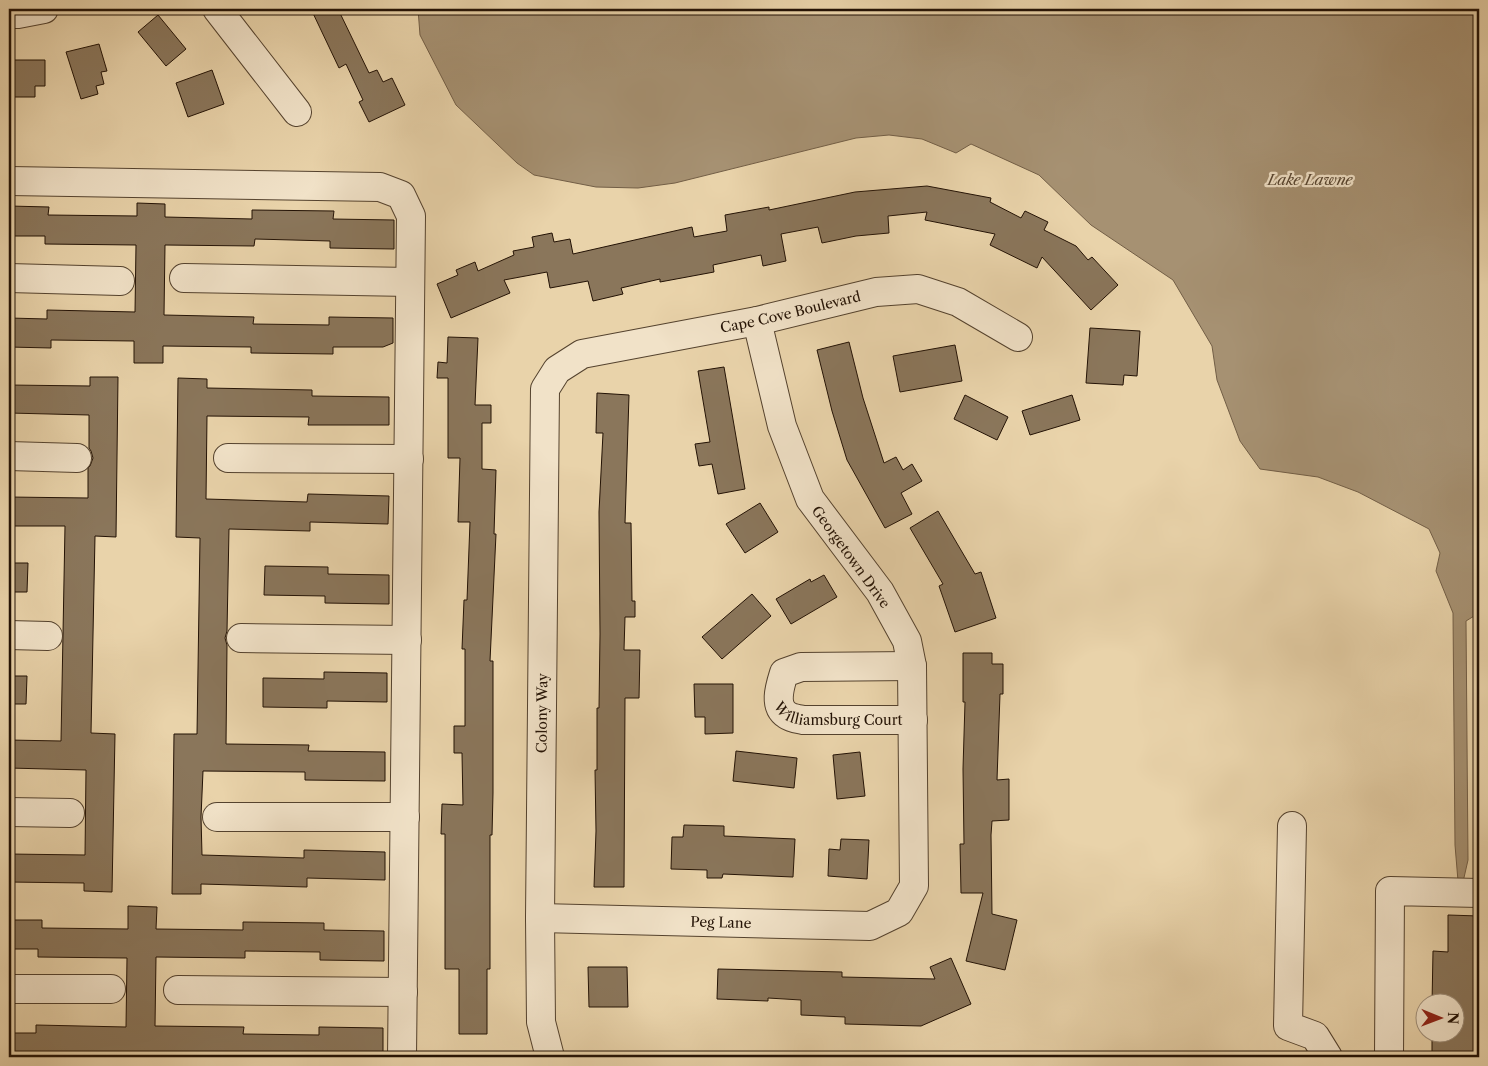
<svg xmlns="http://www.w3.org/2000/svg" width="1488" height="1066" font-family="'Libre Caslon Text',serif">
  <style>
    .water { fill: #a69172; stroke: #725e46 }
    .building { fill: #8a765b; stroke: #231205 }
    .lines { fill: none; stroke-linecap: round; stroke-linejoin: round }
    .minor-casing { stroke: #54422e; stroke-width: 30 }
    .minor { stroke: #f1e2c8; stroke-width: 28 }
    .labels { text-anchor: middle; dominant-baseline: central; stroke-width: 4.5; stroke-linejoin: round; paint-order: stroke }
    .street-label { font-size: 14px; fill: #231205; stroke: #f1e2c8 }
    .water-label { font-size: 15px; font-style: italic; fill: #574531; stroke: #f1e2c8 }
  </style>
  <rect width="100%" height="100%" fill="#e9d3aa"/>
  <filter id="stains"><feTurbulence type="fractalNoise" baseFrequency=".004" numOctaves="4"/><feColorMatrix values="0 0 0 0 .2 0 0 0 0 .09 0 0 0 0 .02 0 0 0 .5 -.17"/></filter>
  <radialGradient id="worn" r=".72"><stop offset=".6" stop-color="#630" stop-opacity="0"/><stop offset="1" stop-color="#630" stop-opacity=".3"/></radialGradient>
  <polygon class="water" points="418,9 1479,9 1479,613 1466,621 1468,860 1463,882 1458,881 1455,845 1453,613 1436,571 1440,553 1429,529 1358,492 1318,477 1260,469 1240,441 1217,380 1212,346 1173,280 1091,225 1039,175 971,144 956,153 922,139 889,135 856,138 675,183 638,188 596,187 534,175 517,163 456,105 420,35"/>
  <g class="building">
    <polygon points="311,9 338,9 369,73 377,70 383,82 392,78 405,105 369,122 359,102 363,100 346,64 339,68"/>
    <polygon points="158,15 186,49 166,66 138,32"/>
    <polygon points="99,44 107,71 101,72 104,84 96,86 98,94 81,99 66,52"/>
    <polygon points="11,60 45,60 45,86 35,86 35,97 11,97"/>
    <polygon points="212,70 224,104 188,117 176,83"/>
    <polygon points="927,186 991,198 990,202 1021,218 1025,211 1048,222 1044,230 1076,246 1088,260 1092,257 1118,285 1091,310 1042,257 1037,268 990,245 995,234 925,220 927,212 888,216 889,233 856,236 822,243 818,227 781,234 786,261 763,266 761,255 713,265 714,272 660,282 660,279 621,288 623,294 593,301 588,281 550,288 547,272 504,280 510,293 451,318 437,284 458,275 456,270 475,262 478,271 514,255 513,251 534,247 532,237 552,233 554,242 570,239 573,254 692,227 694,237 727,231 725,215 769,207 769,210 855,192"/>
    <polygon points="137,203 165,204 165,217 252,219 252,210 334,211 333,219 394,220 394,249 330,248 330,241 255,239 254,246 165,245 164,315 254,317 253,324 329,325 329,317 393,318 393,343 383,347 333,347 333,354 251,353 251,347 163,346 163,363 134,363 134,341 51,340 51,348 9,347 9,318 47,319 47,310 135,312 136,245 45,244 45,236 9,236 9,206 49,207 48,215 137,216"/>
    <polygon points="1090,328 1140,331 1137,376 1124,375 1123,385 1086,383"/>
    <polygon points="448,337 478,338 475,405 491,405 491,423 482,423 482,469 496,470 494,534 496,534 490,661 493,661 493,793 492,835 490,835 490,969 487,969 487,1034 459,1034 459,969 445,969 445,834 441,834 442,804 463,805 462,753 454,753 454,726 465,726 465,649 462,649 464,600 467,600 470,522 458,522 460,458 448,458 448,378 437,378 438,362 447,363"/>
    <polygon points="849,342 863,398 884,463 896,457 903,470 912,464 922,481 901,493 912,514 885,528 847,460 832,411 817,350"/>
    <polygon points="955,345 962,381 900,392 893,356"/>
    <polygon points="724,367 745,489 718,494 712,464 699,466 695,444 710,442 698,371"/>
    <polygon points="90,377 118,377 116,537 95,536 91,733 115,734 112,892 84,891 84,883 9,882 9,854 85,855 86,770 9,768 9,740 61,741 65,526 9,526 9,497 88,498 88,468 90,466 93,458 91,451 89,448 89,415 9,413 9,385 90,386"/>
    <polygon points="178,378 207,379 207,388 312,390 312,396 389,397 389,425 308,425 309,417 207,416 206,499 307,502 308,494 389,496 388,524 310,522 310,531 229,529 227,631 225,638 227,645 226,744 309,745 308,751 385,752 385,781 305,780 305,772 203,771 201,817 202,855 304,858 304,850 385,852 385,880 307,878 307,887 201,884 201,894 172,894 174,734 197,734 200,538 176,537"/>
    <polygon points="597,393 629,395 625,523 631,523 632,601 635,601 635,617 625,617 624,650 640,650 639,698 625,698 624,887 594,887 596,831 595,770 597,770 597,708 599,708 600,634 599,512 603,433 596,433"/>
    <polygon points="965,395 1008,417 997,440 954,419"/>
    <polygon points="1072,395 1080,420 1030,435 1022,411"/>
    <polygon points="760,503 778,532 745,553 726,524"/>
    <polygon points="938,511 975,574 981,572 996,618 955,632 939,586 943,584 910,528"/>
    <polygon points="9,563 28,563 27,592 9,592"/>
    <polygon points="265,566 328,567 328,574 389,575 389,604 325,603 325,596 264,595"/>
    <polygon points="824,575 837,597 791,624 776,599 810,579 811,582"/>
    <polygon points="752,594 771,616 722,659 702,637"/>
    <polygon points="963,653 992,653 992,664 1003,664 1003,694 1000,694 997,780 1009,779 1009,820 992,821 991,835 992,914 1017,920 1005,970 966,961 983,893 961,893 960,844 964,844 963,769 965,702 963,702"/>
    <polygon points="324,672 387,673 387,702 327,701 327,708 263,707 263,678 324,679"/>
    <polygon points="9,676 27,676 26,704 9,704"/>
    <polygon points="694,684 733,684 733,733 705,734 705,717 695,717"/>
    <polygon points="736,751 797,758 794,788 733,781"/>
    <polygon points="860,752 865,796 837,799 833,755"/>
    <polygon points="684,825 724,826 724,836 795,839 793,877 723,874 722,878 707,878 707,870 671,869 672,837 683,837"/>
    <polygon points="841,839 869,840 867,879 828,876 829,849 840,850"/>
    <polygon points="128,906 157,907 156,929 243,930 243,922 324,923 324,930 384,931 384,961 320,960 320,952 245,951 245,958 156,957 155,1026 244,1027 243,1034 319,1035 319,1027 383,1028 383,1057 126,1057 126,1056 40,1055 40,1057 9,1057 9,1033 36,1033 36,1025 126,1027 127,958 38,957 38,949 9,949 9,920 42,920 42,928 128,929"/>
    <polygon points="1448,915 1479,916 1479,1057 1432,1057 1432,1034 1456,1034 1456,1004 1432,1004 1433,951 1448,952"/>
    <polygon points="951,958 971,1004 921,1026 845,1024 845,1017 801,1015 801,1000 768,998 768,1001 717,999 718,969 842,972 842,977 935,979 930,967"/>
    <polygon points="588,967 627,967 628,1007 589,1007"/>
  </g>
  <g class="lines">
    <g class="minor-casing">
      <g id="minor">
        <polyline points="217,9 297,112"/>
        <polyline points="9,14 18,14 44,9"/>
        <polyline points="9,181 380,187 401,195 411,216 402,1057"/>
        <polyline points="9,278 120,281"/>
        <polyline points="184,278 410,282"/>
        <polyline points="9,456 77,458"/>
        <polyline points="228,458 409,459"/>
        <polyline points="9,635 48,636"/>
        <polyline points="241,638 407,640"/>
        <path id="s1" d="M912 666 801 667 784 673C780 686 773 706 787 715 791 718 798 719 803 720H913"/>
        <polyline points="9,812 70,813"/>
        <polyline points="217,817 405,817"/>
        <polyline points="1292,826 1288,1026 1315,1036 1328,1057"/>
        <path id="s2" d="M540 918 870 926 899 912 914 886 912 666 907 641 880 592 810 499 782 426 757 321"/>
        <polyline points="9,989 111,989"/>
        <polyline points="178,990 403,992"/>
        <path id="s3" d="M550 1057 541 1022 540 918 545 389 557 370 582 354 757 321 876 292 918 289 958 302 1018 337"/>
        <polyline points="1389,1057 1390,891 1479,893"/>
      </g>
    </g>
    <use href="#minor" class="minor"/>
  </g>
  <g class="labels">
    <g class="street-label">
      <text stroke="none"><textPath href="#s3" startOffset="934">Cape Cove Boulevard</textPath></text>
      <text transform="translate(851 557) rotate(54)">Georgetown Drive</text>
      <text stroke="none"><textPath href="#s1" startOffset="225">Williamsburg Court</textPath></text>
      <text stroke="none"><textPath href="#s3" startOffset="345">Colony Way</textPath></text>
      <text stroke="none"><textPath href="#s2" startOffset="181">Peg Lane</textPath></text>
    </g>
    <g class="water-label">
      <text x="1310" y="179">Lake Lawne</text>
    </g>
  </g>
  <rect width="1488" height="1066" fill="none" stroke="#e9d3aa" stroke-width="30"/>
  <rect x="10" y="10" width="1468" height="1046" fill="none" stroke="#231205" stroke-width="2.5"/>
  <rect x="15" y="15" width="1458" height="1036" fill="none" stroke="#231205"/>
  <g transform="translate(1440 1018) rotate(91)"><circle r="24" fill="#f1e2c8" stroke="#9f8f7a"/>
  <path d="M0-4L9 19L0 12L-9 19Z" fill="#8f2418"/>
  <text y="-8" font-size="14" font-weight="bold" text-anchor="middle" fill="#231205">N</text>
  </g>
  <rect width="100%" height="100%" filter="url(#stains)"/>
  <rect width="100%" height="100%" fill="url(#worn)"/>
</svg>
